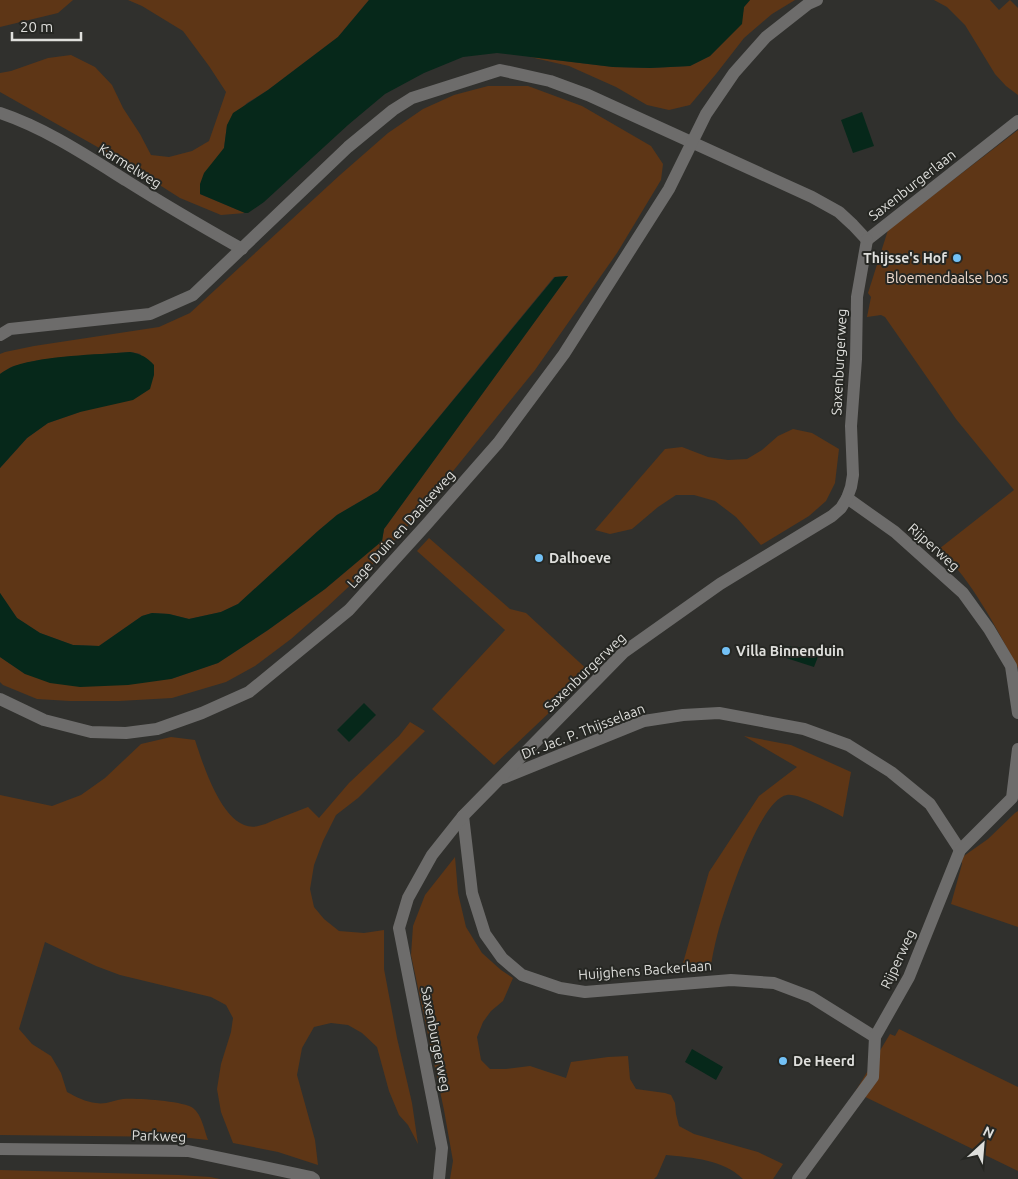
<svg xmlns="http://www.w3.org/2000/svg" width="1018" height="1179" font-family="Ubuntu,sans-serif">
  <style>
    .green { fill: #5e3616 }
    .water { fill: #06281a }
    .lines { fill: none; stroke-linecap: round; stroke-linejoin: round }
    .minor { stroke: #6d6c6b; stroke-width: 12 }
    .poi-dot { fill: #73c1f6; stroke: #262723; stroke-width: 2 }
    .labels { text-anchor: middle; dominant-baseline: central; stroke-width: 4; stroke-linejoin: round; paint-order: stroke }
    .street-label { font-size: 14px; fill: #dfdfdc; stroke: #262723 }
    .poi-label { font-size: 14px; font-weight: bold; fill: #dfdfdc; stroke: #262723; text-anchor: start }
    .park-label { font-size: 14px; fill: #f0dbcd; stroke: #262723 }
  </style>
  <rect width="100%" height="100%" fill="#30302d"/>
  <g class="green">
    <polygon points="0,0 73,0 58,13 0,27"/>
    <polygon points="128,0 369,0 338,37 268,90 247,103 227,125 224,148 216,159 200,194 245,213 221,215 180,198 117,158 0,92 0,73 11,71 48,58 71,55 95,67 112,85 123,108 140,134 151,155 169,157 192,151 209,141 226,92 209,66 183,31 142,6"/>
    <polygon points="750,0 795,0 772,14 744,38 716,74 690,105 669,110 647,105 616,87 569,66 530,57 613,67 650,68 690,66 710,56 741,24 744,7"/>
    <polygon points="934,0 990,0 999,10 1010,0 1018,8 1018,95 1006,86 995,74 965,25 947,7"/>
    <polygon points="488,86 528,86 582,106 651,146 663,164 661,180 617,253 535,370 415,518 373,564 327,607 291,639 255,666 226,682 172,698 119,701 70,701 37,699 3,685 0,682 0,657 25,674 171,679 218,663 268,630 325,589 382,541 384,529 568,276 554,277 378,491 337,515 318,531 238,604 221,612 189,619 169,614 152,613 142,616 99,646 73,645 40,633 17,618 0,593 0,468 27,438 48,423 80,412 141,354 130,352 65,357 34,361 11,367 0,374 0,354 5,352 34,346 159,327 190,313 340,175 388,133 423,109 454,95"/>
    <path d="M1018 130V668C995 626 973 582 939 549L1014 490 956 419 885 317 881 315 867 317 871 297 868 293 888 230Z"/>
    <polygon points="793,429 812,433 839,449 835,483 826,501 809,516 761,545 736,517 715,501 694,495 676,495 658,507 632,529 610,534 595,530 665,449 682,447 708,457 728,460 747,459 762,450 778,436"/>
    <polygon points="429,538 510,609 526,613 591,673 494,765 432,709 505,630 417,551"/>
    <path d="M410 722 425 731 358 798 336 815 323 841 314 865 310 889 314 907 324 919 339 931 364 933 384 930V969L397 1038 412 1103 418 1144 408 1125 399 1115 389 1091 377 1047 362 1033 348 1025 331 1023 314 1027 302 1048 297 1075 315 1140 318 1165 278 1152 233 1143 221 1112 217 1089 221 1064 231 1032 233 1018 226 1005 211 997 120 975 96 966 45 942 19 1029 32 1044 51 1056 61 1073 67 1092C76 1097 86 1102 96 1103 105 1105 115 1100 123 1099 137 1098 183 1101 193 1108 202 1115 204 1130 208 1140L180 1137 0 1135V795L52 806 81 795 105 778 141 744 171 737 195 740C203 764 224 834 258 826 263 825 268 823 272 821 284 816 296 812 308 807L319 818 349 783 399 736Z"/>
    <path d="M744 736 791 745 851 772 843 817C831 811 799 793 787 795 759 799 724 910 717 936 714 947 712 959 710 970H681L709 872 759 796 797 767Z"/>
    <polygon points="1018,811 1018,927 951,904 962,864 961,858 988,839 1015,813"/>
    <path d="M455 857 458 893 466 927 482 953 501 970 513 978 503 1001 491 1011 483 1022 477 1037 481 1060 490 1069H506L530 1066 566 1078 571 1062 608 1057 628 1056 630 1079 636 1089 665 1093 671 1095 675 1103 676 1114 679 1126 694 1134 758 1152 783 1164 773 1179H743C722 1159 694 1158 666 1155L657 1176 654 1179H450L453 1161 444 1110 411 955 413 926 425 895Z"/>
    <polygon points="899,1029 1018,1087 1018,1171 855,1092 890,1034 895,1036"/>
    <polygon points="0,1170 179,1175 210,1177 220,1179 0,1179"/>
  </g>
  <g class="water">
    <polygon points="369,0 750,0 744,7 742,24 710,56 690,66 650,68 613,67 497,53 463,57 424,73 385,94 348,125 264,202 248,213 245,213 200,194 200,184 204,173 224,148 227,125 233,113 268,90 338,37"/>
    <polygon points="862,112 874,146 853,153 841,120"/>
    <polygon points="568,276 384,529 382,541 325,589 268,630 218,663 171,679 128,685 80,687 50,683 25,674 0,657 0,593 17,618 40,633 73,645 99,646 142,616 152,613 169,614 189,619 221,612 238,604 318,531 337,515 378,491 555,277"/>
    <path d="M130 352C141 354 147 357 154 365V375L150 389 133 400 80 412 48 423 27 438 0 468V374C4 371 9 368 14 366 48 355 94 355 130 352Z"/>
    <polygon points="784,646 821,649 814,667 783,657"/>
    <polygon points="364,703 376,715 349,742 337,730"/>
    <polygon points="692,1049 723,1067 716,1080 685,1062"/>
  </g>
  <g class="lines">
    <g class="minor">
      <path d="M0 113C45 128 87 156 127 181 165 205 203 227 242 249"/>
      <polyline points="867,240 1018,121"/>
      <polyline points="0,335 10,329 150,314 193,295 348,147 393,110 412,98 500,70 550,81 588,95 812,197 839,212 853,225 867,240"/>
      <polyline points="847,498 895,532 963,593 989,629 1011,666 1018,713"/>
      <polyline points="0,699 44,720 91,732 126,733 157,729 202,713 249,692 349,610 426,525 498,443 564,354 669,189 706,114 734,73 766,37 808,4 817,0"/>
      <polyline points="503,778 644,721 683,715 719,713 804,729 848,745 891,772 930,804 960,850"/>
      <polyline points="463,816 472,893 485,934 502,958 522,975 560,988 585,992 731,980 774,983 811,997 875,1037"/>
      <polyline points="0,1149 188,1151 311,1177 314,1179"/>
      <polyline points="439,1179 442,1148 399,928 408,898 432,855 463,816 624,652 720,584 832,516 841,508 847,498 851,487 853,475 851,426 856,359 857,297 867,240"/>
      <polyline points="798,1179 873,1077 875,1037 909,977 960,850 1012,798 1018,749"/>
    </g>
  </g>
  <g class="poi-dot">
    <circle cx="957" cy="258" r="5"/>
    <circle cx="539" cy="558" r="5"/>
    <circle cx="726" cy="651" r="5"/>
    <circle cx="783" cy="1061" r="5"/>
  </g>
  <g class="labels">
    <g class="street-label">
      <text transform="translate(130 166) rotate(32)">Karmelweg</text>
      <text transform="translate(912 185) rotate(-38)">Saxenburgerlaan</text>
      <text transform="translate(839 362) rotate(-87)">Saxenburgerweg</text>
      <text transform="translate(401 529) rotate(-48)">Lage Duin en Daalseweg</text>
      <text transform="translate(934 547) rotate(42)">Rijperweg</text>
      <text transform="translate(585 672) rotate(-44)">Saxenburgerweg</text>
      <text transform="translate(583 731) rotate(-21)">Dr. Jac. P. Thijsselaan</text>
      <text transform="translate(898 959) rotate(-65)">Rijperweg</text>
      <text transform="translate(645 970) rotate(-4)">Huijghens Backerlaan</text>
      <text transform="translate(436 1039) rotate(79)">Saxenburgerweg</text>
      <text transform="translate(159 1136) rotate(2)">Parkweg</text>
    </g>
    <g class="poi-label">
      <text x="947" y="258" text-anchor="end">Thijsse's Hof</text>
      <text x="549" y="558">Dalhoeve</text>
      <text x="736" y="651">Villa Binnenduin</text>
      <text x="793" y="1061">De Heerd</text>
    </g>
    <g class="park-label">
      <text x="947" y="278">Bloemendaalse bos</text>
    </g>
  </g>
  <g transform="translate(983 1144) rotate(26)" stroke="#262723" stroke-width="4" paint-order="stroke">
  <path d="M0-4L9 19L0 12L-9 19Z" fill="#dfdfdc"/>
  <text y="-8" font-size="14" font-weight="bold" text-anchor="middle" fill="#dfdfdc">N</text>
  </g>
  <path d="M12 32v8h69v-8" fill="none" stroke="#dfdfdc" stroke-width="2.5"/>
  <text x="20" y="32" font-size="15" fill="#dfdfdc" stroke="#262723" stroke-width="4" paint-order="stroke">20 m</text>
</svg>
